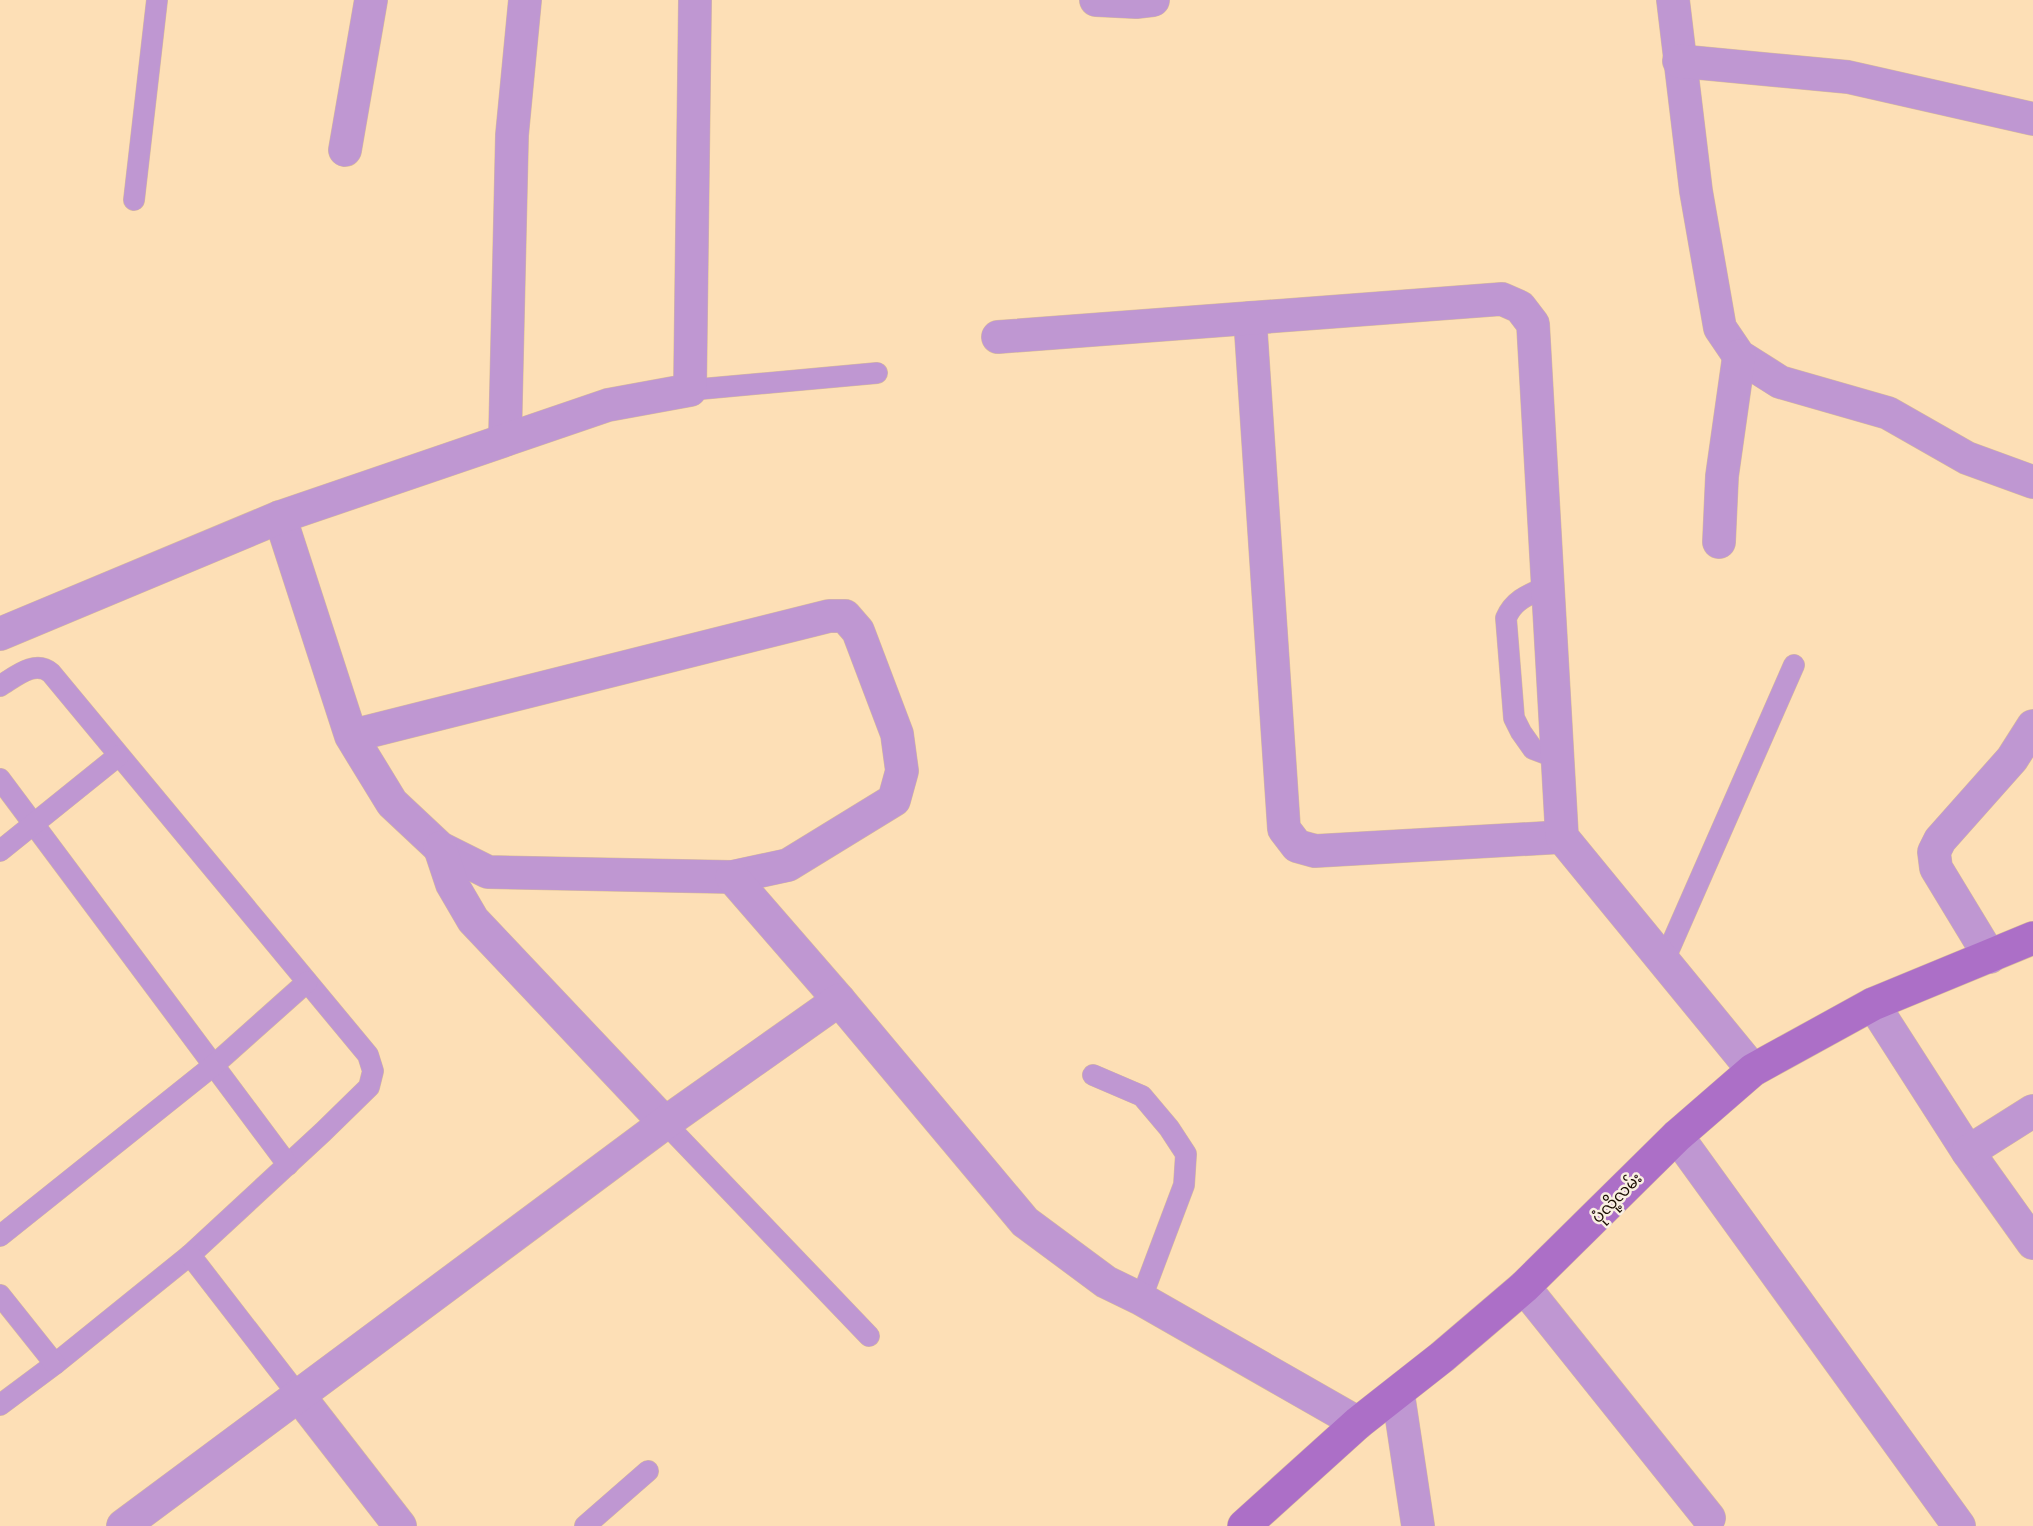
<svg xmlns="http://www.w3.org/2000/svg" width="2033" height="1526" font-family="Commissioner,'Noto Sans Myanmar',sans-serif">
  <style>
    .lines { fill: none; stroke-linecap: round; stroke-linejoin: round }
    .service-casing { stroke: #d9bd99; stroke-width: 22 }
    .minor-casing { stroke: #d9bd99; stroke-width: 34 }
    .secondary-casing { stroke: #d9bd99; stroke-width: 34 }
    .service { stroke: #bf97d2; stroke-width: 21 }
    .minor { stroke: #bf97d2; stroke-width: 33 }
    .secondary { stroke: #ac6fc7; stroke-width: 33 }
    .labels { text-anchor: middle; dominant-baseline: central; stroke-width: 5; stroke-linejoin: round; paint-order: stroke }
    .street-label { font-size: 16px; fill: #190c00; stroke: #f9efe2 }
  </style>
  <rect width="100%" height="100%" fill="#fddfb6"/>
  <g class="lines">
    <g class="service-casing">
      <g id="service">
        <polyline points="134,200 157,0"/>
        <polyline points="690,390 877,373"/>
        <path d="M1548 586C1530 594 1514 599 1506 618L1514 718 1521 732 1533 749 1557 758"/>
        <path d="M0 686C15 677 35 659 51 673L368 1055 373 1071 369 1087 323 1132 190 1255 55 1364 0 1405"/>
        <polyline points="0,779 288,1165"/>
        <polyline points="0,851 118,756"/>
        <polyline points="1664,961 1794,665"/>
        <polyline points="1093,1075 1142,1096 1169,1128 1186,1154 1184,1185 1141,1299"/>
        <polyline points="665,1123 869,1336"/>
        <polyline points="0,1236 214,1065 307,982"/>
        <polyline points="190,1255 299,1396"/>
        <polyline points="0,1295 55,1364"/>
        <polyline points="585,1526 648,1471"/>
      </g>
    </g>
    <g class="minor-casing">
      <g id="minor">
        <polyline points="1096,0 1136,2 1153,0"/>
        <polyline points="1673,0 1696,191 1720,328 1739,356 1780,382 1888,413 1967,458 2033,482"/>
        <polyline points="1679,61 1848,77 2033,119"/>
        <polyline points="345,150 371,0"/>
        <polyline points="1250,318 1284,829 1297,846 1315,851 1562,837"/>
        <polyline points="998,337 1502,299 1520,307 1533,324 1562,837 1753,1070"/>
        <polyline points="505,440 512,135 525,0"/>
        <polyline points="280,517 351,736 392,803 440,848 488,872 732,877 788,865 894,800 902,771 897,734 858,631 845,616 829,616 351,736"/>
        <polyline points="1719,542 1722,476 1739,356"/>
        <polyline points="0,634 280,517 608,405 690,390 695,0"/>
        <polyline points="440,848 452,884 473,920 665,1123"/>
        <polyline points="732,877 839,1000"/>
        <polyline points="1990,957 1936,868 1934,852 1940,840 2012,759 2033,726"/>
        <polyline points="1873,1004 1968,1152 2033,1243"/>
        <polyline points="1677,1136 1959,1526"/>
        <polyline points="1968,1152 2033,1111"/>
        <polyline points="1524,1287 1709,1518"/>
        <polyline points="1398,1393 1418,1526"/>
        <polyline points="299,1396 400,1526"/>
        <polyline points="123,1526 665,1123 839,1000 1025,1222 1106,1282 1141,1299 1358,1423"/>
      </g>
    </g>
    <g class="secondary-casing">
      <polyline id="secondary" points="1244,1526 1358,1423 1442,1357 1524,1287 1677,1136 1753,1070 1873,1004 2033,938"/>
    </g>
    <use href="#service" class="service"/>
    <use href="#minor" class="minor"/>
    <use href="#secondary" class="secondary"/>
  </g>
  <g class="labels">
    <g class="street-label">
      <text transform="translate(1616 1197) rotate(-45)">ပုံလို့လမ်း</text>
    </g>
  </g>
</svg>
